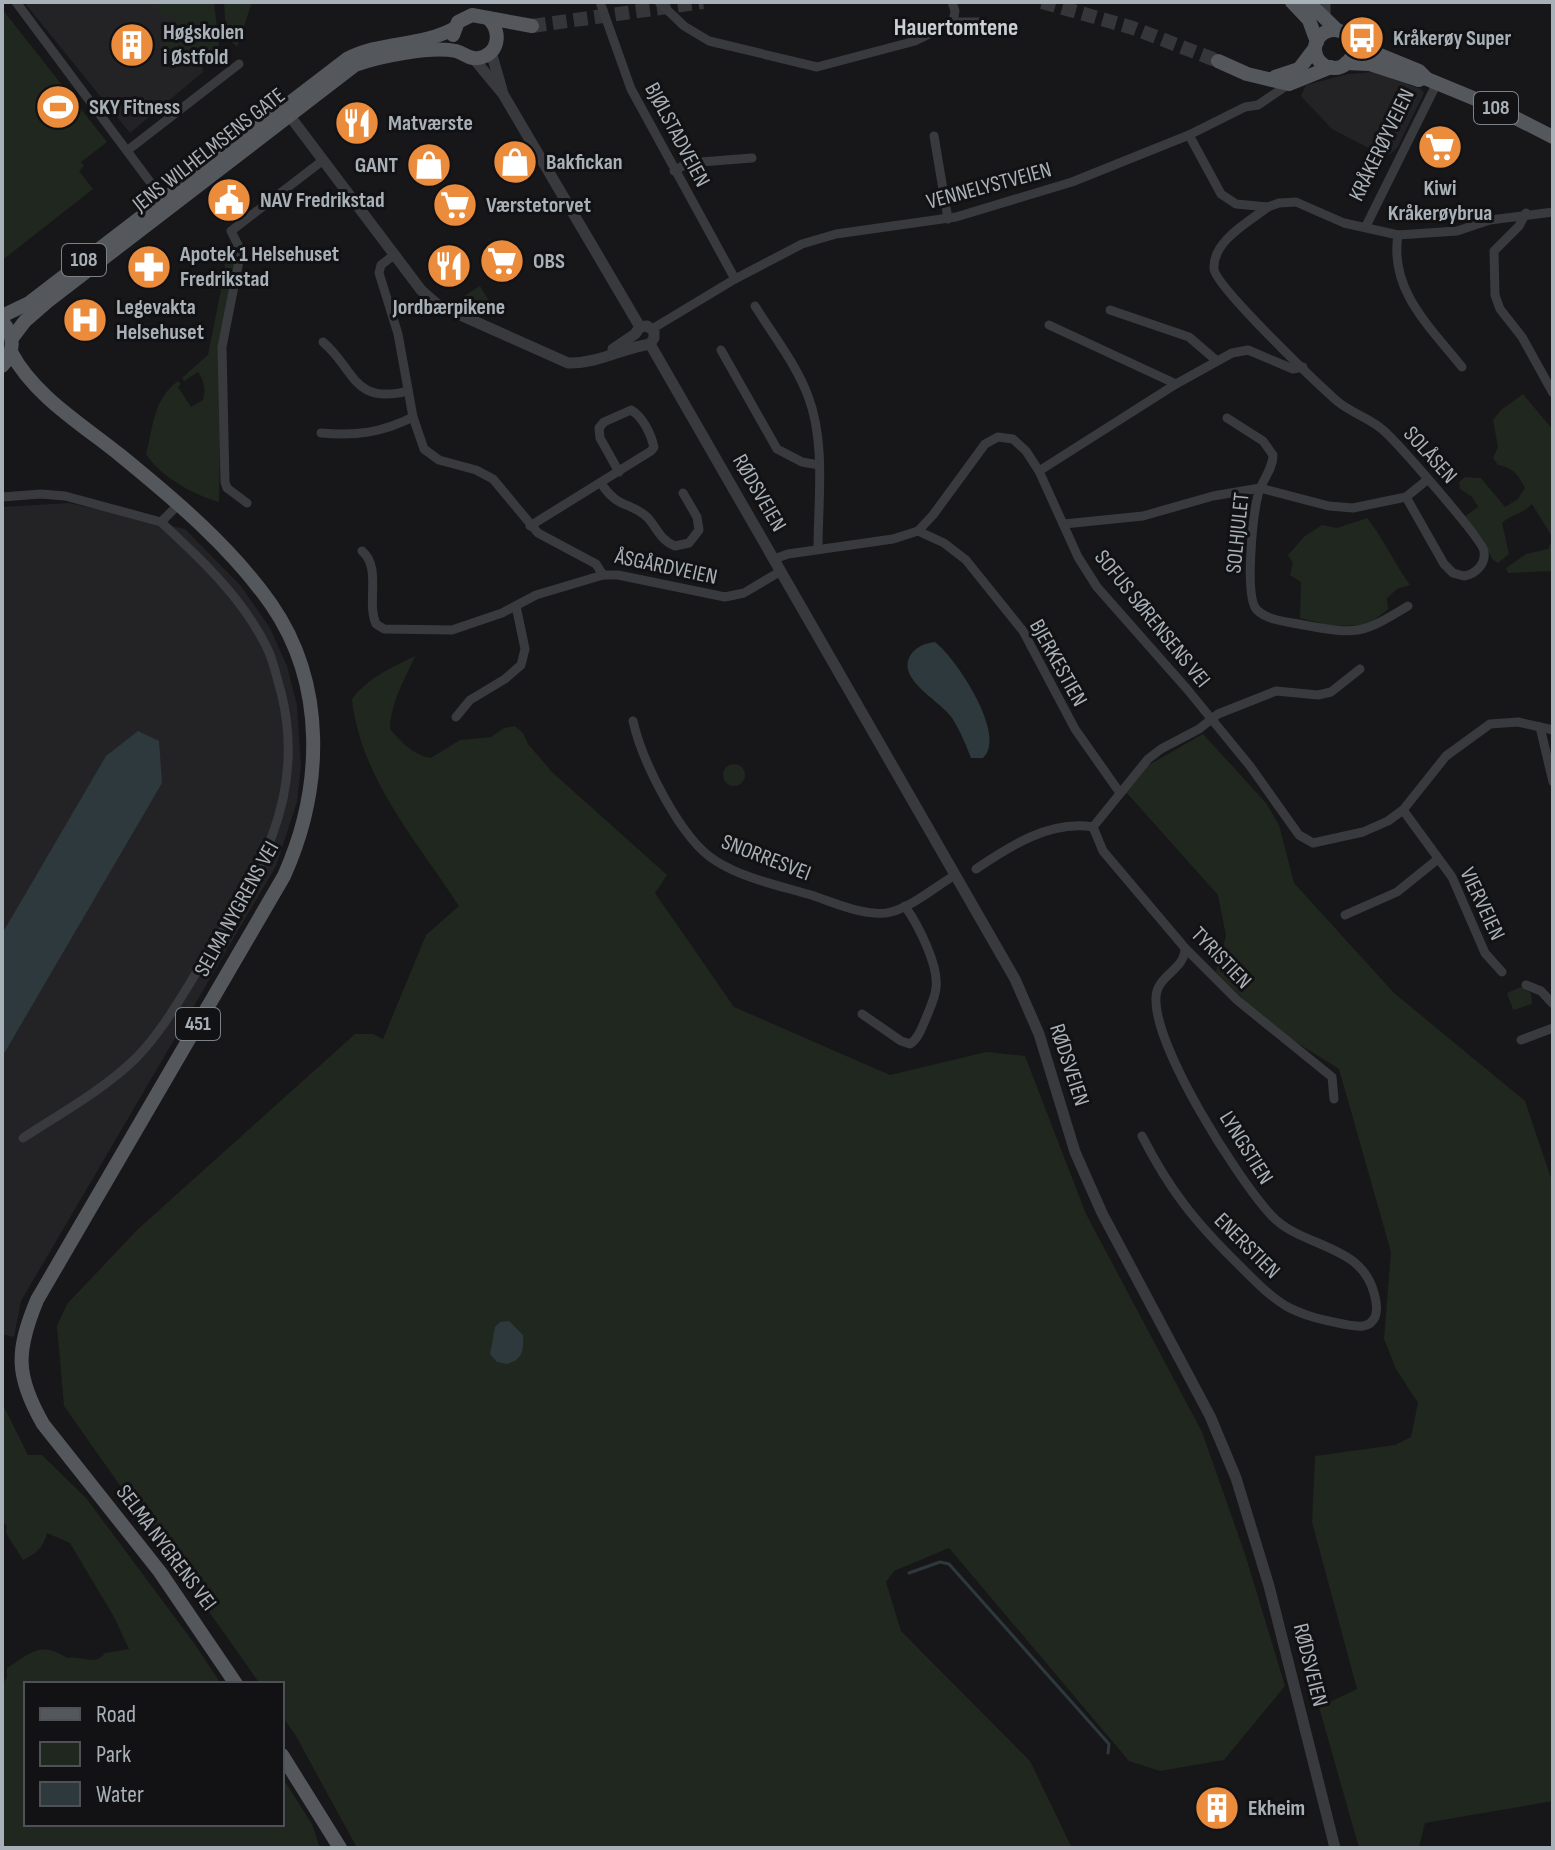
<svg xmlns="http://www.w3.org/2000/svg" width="1555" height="1850" font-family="'Sofia Sans Condensed',sans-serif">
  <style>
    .built { fill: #232326 }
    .green { fill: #1f271f }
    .water { fill: #2d393c }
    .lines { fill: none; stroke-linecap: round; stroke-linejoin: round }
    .stream { stroke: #2d393c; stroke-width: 3 }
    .primary-tunnel { stroke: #343639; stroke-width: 14; stroke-dasharray: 14 7; stroke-linecap: butt }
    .minor { stroke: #383a3e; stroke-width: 9 }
    .tertiary { stroke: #383a3e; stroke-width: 11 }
    .primary { stroke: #54585d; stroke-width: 14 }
    .labels { text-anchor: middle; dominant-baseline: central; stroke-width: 6; stroke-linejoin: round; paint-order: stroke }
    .shield { fill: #121214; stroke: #7c8187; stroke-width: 2 }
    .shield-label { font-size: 20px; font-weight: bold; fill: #a9b1b8 }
    .poi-label { font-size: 22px; font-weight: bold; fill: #a9b1b8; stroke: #121214; text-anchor: start }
    .street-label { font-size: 22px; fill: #a9b1b8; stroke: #121214 }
    .neighbourhood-label { font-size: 24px; font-weight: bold; fill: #cacfd4; stroke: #121214 }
  </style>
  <rect width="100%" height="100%" fill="#171719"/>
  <g class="built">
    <polygon points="24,2 190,2 203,72 130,133"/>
    <polygon points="1373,72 1421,89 1424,93 1397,148 1390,154 1382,155 1332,129 1301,96 1306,85 1348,74"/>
    <polygon points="69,503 185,529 241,586 270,628 287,666 297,705 301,766 297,802 276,866 21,1301 14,1337 2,1334 2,507"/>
  </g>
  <g class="green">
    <polygon points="157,2 214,2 219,45 213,54 192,60 171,56 160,40 178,26 168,13 162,17 155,3"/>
    <polygon points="224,2 252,2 237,47 226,35"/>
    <polygon points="2,9 107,142 81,162 84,166 79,171 93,189 5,258 2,254"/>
    <path d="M230 243 236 252 222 334 219 502C194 495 161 477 146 454 154 424 153 400 178 381L181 384 178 387 191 407 203 400C206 390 204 380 198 372L184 381 182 378 208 355 225 270 224 256Z"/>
    <polygon points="480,286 496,312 492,316 464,303 464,296"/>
    <path d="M1523 394 1553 430V538L1532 504C1523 514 1511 514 1502 523L1509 554 1498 563 1492 559 1483 539 1464 517 1478 507 1472 497 1460 489 1459 482 1465 477 1481 478 1505 507 1518 499 1525 488C1518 474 1513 468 1498 465L1493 458 1498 447 1493 420 1501 410Z"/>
    <path d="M1367 518C1384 539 1394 563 1410 585L1397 589 1387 598 1388 609 1368 625 1332 626 1300 618 1301 582 1290 575 1293 563 1288 555 1305 536 1322 525 1337 528Z"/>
    <polygon points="1553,538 1553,571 1508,573 1506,568 1526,554 1548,549"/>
    <path d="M415 656C405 680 391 701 390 729 401 742 413 755 431 758L460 740 491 737 504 728 515 726 523 733 528 744 552 772 667 875 655 893 734 1007 890 1075 986 1052 1025 1056 1086 1214 1202 1432 1245 1554 1285 1686 1224 1760 1160 1771 1129 1761 949 1548 894 1571 886 1582 901 1631 1030 1761 1072 1848H357L296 1736 282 1716V1684H260L64 1406 57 1326 67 1304 137 1230 355 1034H373L383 1039 426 935 459 906C418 843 360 777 352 699 368 678 392 667 415 656Z"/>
    <polygon points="1203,734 1266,803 1279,825 1294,883 1394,993 1525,1101 1553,1184 1553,1801 1425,1823 1419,1848 1359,1848 1319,1707 1357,1689 1312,1522 1315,1456 1395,1445 1411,1437 1418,1403 1396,1369 1384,1339 1391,1252 1339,1069 1269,1025 1216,972 1226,936 1218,895 1126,792 1147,766"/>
    <circle cx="734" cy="775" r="11"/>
    <polygon points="1521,987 1531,993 1532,1004 1513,1010 1507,993"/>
    <path d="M2 1403 28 1455H42L86 1498 194 1643 221 1684H26V1824H282V1777L312 1824 320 1848H2V1684L7 1678V1668C32 1652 40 1641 68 1658 81 1655 95 1667 105 1653L129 1649 114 1617 70 1543 47 1533C43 1548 37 1553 23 1560L6 1533 7 1526 2 1521Z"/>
  </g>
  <g class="water">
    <path d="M935 642C956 658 1008 736 983 758H971C966 745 960 730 952 718 940 700 893 678 912 653 918 646 926 643 935 642Z"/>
    <polygon points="138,731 159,741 162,783 2,1057 2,934 106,756"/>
    <path d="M509 1321 523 1335C524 1349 523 1360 507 1364L497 1362 490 1354 495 1327 500 1322Z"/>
  </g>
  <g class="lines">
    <polyline class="stream" points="909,1573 940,1562 949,1564 1109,1744 1108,1753"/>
    <g class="primary-tunnel">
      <polyline points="1042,2 1133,28 1218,61"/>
      <polyline points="532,26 703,2"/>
    </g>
    <g class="minor">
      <polyline points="16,2 165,202"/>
      <polyline points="600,2 631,89 735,279"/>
      <polyline points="659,2 684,26 709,41 817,67 915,41 953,22 955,11 952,2"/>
      <polyline points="1326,2 1326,18"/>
      <polyline points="953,22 979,22"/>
      <polyline points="1189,135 1221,194 1236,204 1268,207 1279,203 1296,202 1344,223 1398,235 1457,231 1490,220 1553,212"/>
      <polyline points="934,136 948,219"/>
      <polyline points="128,150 239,64"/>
      <polyline points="674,171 688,163 752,158"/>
      <path d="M1268 207C1250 221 1212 241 1214 269 1216 287 1318 384 1337 401 1351 413 1370 418 1383 430 1397 442 1482 539 1484 551 1486 564 1476 574 1464 576L1453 573 1444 564 1406 497"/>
      <polyline points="1526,213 1519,226 1494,251 1495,295 1500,309 1522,337 1553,393"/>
      <polyline points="1366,226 1437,83"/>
      <path d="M1398 235C1389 290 1430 327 1462 367"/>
      <polyline points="394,255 381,265 379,273 398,334 413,417 424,449 439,460 476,470 493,479 538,533 596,564 603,575"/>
      <path d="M755 306C773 335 796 364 808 396 826 443 818 500 818 549"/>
      <polyline points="1110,310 1189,337 1217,361"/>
      <polyline points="1049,325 1176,384"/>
      <polyline points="652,329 735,279 802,244 836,234 956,217 1072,182 1189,135 1245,107 1258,105 1289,84"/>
      <path d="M323 342C355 369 352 405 408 391"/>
      <polyline points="721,350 777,449 802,462 819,465"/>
      <path d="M1227 418 1263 441 1273 455C1273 470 1261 481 1258 495 1253 515 1244 597 1257 610 1268 621 1290 622 1304 625 1358 635 1362 634 1408 606"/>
      <path d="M321 433C356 436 381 433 413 417"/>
      <polyline points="1039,471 1176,384 1232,353 1248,350 1293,369 1303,367"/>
      <path d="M601 483C618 510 631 501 648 518 657 528 661 541 675 546L689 543 699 530 697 517 683 493"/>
      <polyline points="2,497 41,494 65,496 161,522 178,505"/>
      <polyline points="247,503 227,488 225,482 222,347 241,251 231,231 322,161"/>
      <polyline points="1064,524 1143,516 1213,496 1260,488 1329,506 1353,508 1406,497 1427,480"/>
      <path d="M530 526 651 451 654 447C651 434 643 417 631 410L604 422 599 428 600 438 619 472"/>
      <polyline points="918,531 944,543 966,560 1023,631 1075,729 1120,793"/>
      <path d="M362 551C382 568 366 602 376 624L384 629 452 630 502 613 536 595 603 575H618L725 597 744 593 781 571"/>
      <polyline points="774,559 788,554 893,539 918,531 933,515 985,444 998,437 1013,439 1026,451 1039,471 1078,557 1097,587 1187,689 1250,766 1299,835 1313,843 1363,832 1388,821 1403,810 1446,756 1490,724 1518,722 1553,730"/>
      <polyline points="456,717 470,700 505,679 521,665 525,649 516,606"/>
      <path d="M633 721C642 761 681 840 716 861 744 879 782 886 814 896 835 903 868 918 891 912 913 906 935 887 955 875"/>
      <polyline points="1540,727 1553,782"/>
      <polyline points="1403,810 1452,877 1485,953 1502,972"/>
      <path d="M976 869C1010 846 1050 820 1093 827"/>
      <polyline points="1345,915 1397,892 1438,859"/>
      <polyline points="1526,985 1541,991 1553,1004"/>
      <path d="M862 1014 901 1041 910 1044C919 1038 922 1027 926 1018 930 1008 935 998 936 988 939 965 918 925 905 906"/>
      <polyline points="1521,1040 1553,1028"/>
      <polyline points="1334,1099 1332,1077 1237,1000 1185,948 1103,851 1093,827 1148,759 1161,749 1199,729 1218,714 1276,691 1318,695 1331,692 1360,669"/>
      <path d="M1142 1136C1170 1191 1196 1223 1240 1266 1254 1280 1268 1295 1286 1306 1304 1316 1323 1320 1343 1324 1355 1326 1369 1330 1375 1317 1378 1310 1376 1300 1374 1293 1361 1243 1301 1248 1271 1215 1237 1178 1153 1046 1156 997 1157 975 1185 970 1185 948"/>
      <path d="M23 1138C61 1113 105 1089 137 1057 164 1029 182 995 203 962 257 877 308 798 281 692 277 679 274 664 269 652 245 600 202 560 161 522"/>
    </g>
    <g class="tertiary">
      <polyline points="491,52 502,90"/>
      <polyline points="474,59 503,94 640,327"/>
      <path d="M286 111 421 290 438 305 568 363C597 364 623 348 650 344"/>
      <polyline points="640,327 647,326 654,331 654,338 650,344"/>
      <polyline points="650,344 1015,979 1039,1034 1075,1152 1102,1213 1210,1416 1236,1478 1269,1586 1335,1848"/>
      <polyline points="613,349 635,334 640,327"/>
    </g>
    <g class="primary">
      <polyline points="1292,2 1309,20 1317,42"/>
      <polyline points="1308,2 1337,30"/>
      <circle cx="1334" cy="49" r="19"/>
      <polyline points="453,35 458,22 472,15 532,26"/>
      <polyline points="1353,44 1419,71 1427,79 1490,105 1553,137"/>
      <polyline points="1218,61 1247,74 1289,84 1331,67"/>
      <polyline points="1346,63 1370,64 1419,80"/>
      <polyline points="1275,77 1299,69 1315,48"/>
      <path d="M2 316 29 303 347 59C381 41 421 47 455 28"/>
      <path d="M2 321C15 336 15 352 2 366"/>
      <path d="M12 338 25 321 48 301 355 65C379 56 431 46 456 51 464 53 469 60 479 58 500 54 501 31 489 19"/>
      <path d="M11 352C34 396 83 425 120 455 174 499 231 547 271 604 327 685 323 789 284 876L37 1300C16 1351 15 1375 43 1424L160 1572 236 1684"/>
      <polyline points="282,1755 340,1848"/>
    </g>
  </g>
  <defs>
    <g id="bus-disc" transform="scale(2.3)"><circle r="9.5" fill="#eb8c3c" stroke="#121214"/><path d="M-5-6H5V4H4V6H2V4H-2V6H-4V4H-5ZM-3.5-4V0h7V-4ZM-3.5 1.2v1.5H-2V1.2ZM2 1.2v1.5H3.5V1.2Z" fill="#fff"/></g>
    <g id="building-disc" transform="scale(2.3)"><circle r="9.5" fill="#eb8c3c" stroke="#121214"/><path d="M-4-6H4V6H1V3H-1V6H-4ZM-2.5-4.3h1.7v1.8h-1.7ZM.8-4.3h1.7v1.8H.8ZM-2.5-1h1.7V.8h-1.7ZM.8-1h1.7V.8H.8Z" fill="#fff"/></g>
    <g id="stadium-disc" transform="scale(2.3)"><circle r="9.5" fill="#eb8c3c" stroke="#121214"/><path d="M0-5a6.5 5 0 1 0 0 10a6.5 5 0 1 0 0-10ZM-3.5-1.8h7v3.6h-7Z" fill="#fff"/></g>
    <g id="restaurant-disc" transform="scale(2.3)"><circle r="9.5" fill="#eb8c3c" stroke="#121214"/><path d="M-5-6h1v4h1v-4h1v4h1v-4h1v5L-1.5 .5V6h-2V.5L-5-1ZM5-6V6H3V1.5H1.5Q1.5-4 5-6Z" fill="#fff"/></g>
    <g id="supermarket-disc" transform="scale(2.3)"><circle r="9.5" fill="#eb8c3c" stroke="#121214"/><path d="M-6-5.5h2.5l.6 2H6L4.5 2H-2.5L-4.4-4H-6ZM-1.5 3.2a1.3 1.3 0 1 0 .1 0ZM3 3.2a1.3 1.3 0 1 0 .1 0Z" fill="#fff"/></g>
    <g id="shop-disc" transform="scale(2.3)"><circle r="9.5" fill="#eb8c3c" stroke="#121214"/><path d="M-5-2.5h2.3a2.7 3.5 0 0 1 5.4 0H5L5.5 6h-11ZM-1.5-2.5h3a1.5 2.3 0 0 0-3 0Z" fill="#fff"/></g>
    <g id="civic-disc" transform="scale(2.3)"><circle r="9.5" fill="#eb8c3c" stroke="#121214"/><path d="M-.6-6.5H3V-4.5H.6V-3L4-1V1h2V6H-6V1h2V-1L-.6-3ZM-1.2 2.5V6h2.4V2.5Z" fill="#fff"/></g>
    <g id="pharmacy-disc" transform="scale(2.3)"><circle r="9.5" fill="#eb8c3c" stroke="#121214"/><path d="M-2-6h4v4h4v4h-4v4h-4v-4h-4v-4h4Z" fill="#fff"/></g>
    <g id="hospital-disc" transform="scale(2.3)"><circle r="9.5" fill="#eb8c3c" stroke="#121214"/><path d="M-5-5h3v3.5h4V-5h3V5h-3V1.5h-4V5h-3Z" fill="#fff"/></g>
  </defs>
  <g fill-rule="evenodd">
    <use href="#bus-disc" x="1362" y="38"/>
    <use href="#building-disc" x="132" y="45"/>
    <use href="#stadium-disc" x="58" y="107"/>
    <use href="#restaurant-disc" x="357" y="123"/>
    <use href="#supermarket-disc" x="1440" y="147"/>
    <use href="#shop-disc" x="515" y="162"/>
    <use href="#shop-disc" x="429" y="165"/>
    <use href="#civic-disc" x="229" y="200"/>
    <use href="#supermarket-disc" x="455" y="205"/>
    <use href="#supermarket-disc" x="502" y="261"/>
    <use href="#restaurant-disc" x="449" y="266"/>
    <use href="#pharmacy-disc" x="149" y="267"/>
    <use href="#hospital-disc" x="85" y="320"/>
    <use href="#building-disc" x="1217" y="1808"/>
  </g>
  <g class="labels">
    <g class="shield">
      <rect x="1474" y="92" width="44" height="32" rx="6"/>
      <rect x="62" y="244" width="44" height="32" rx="6"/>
      <rect x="176" y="1008" width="44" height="32" rx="6"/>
    </g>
    <g class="shield-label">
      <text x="1496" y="108">108</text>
      <text x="84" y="260">108</text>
      <text x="198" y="1024">451</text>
    </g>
    <g class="poi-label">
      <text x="163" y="32">Høgskolen<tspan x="163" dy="25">i Østfold</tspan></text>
      <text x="1393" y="38">Kråkerøy Super</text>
      <text x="89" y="107">SKY Fitness</text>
      <text x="388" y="123">Matværste</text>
      <text x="546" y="162">Bakfickan</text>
      <text x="398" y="165" text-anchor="end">GANT</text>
      <text x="1440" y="188" text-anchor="middle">Kiwi<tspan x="1440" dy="25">Kråkerøybrua</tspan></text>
      <text x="260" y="200">NAV Fredrikstad</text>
      <text x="486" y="205">Værstetorvet</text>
      <text x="180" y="254">Apotek 1 Helsehuset<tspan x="180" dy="25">Fredrikstad</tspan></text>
      <text x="533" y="261">OBS</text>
      <text x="116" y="307">Legevakta<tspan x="116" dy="25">Helsehuset</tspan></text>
      <text x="449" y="307" text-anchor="middle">Jordbærpikene</text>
      <text x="1248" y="1808">Ekheim</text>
    </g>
    <g class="street-label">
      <text transform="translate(677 135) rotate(62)">BJØLSTADVEIEN</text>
      <text transform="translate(1382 145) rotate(-64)">KRÅKERØYVEIEN</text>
      <text transform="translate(209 150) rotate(-38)">JENS WILHELMSENS GATE</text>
      <text transform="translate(989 186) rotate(-15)">VENNELYSTVEIEN</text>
      <text transform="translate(1430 455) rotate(48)">SOLÅSEN</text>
      <text transform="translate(759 493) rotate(60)">RØDSVEIEN</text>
      <text transform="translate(1238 533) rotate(-84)">SOLHJULET</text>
      <text transform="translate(666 567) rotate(12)">ÅSGÅRDVEIEN</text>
      <text transform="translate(1152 619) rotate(51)">SOFUS SØRENSENS VEI</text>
      <text transform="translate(1058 663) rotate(61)">BJERKESTIEN</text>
      <text transform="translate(766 858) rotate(21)">SNORRESVEI</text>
      <text transform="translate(1482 904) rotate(65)">VIERVEIEN</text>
      <text transform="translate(237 909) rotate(-61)">SELMA NYGRENS VEI</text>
      <text transform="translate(1221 958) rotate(46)">TYRISTIEN</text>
      <text transform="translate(1069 1065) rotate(72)">RØDSVEIEN</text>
      <text transform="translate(1246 1148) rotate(58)">LYNGSTIEN</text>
      <text transform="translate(1247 1246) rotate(45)">ENERSTIEN</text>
      <text transform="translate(166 1548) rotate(53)">SELMA NYGRENS VEI</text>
      <text transform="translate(1310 1665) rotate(76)">RØDSVEIEN</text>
    </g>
    <g class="neighbourhood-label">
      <text x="956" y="27">Hauertomtene</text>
    </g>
  </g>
  <rect width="1555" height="1850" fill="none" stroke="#a9b1b8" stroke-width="8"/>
  <rect x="24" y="1682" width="260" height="144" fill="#121214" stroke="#4e5256" stroke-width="2"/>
  <rect x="40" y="1708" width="40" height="12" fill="#54585d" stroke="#4e5256" stroke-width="2"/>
  <text x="96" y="1722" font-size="24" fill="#a9b1b8">Road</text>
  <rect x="40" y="1742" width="40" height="24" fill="#1f271f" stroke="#4e5256" stroke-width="2"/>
  <text x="96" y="1762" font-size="24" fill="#a9b1b8">Park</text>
  <rect x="40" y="1782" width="40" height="24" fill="#2d393c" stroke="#4e5256" stroke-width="2"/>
  <text x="96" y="1802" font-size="24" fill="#a9b1b8">Water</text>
</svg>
